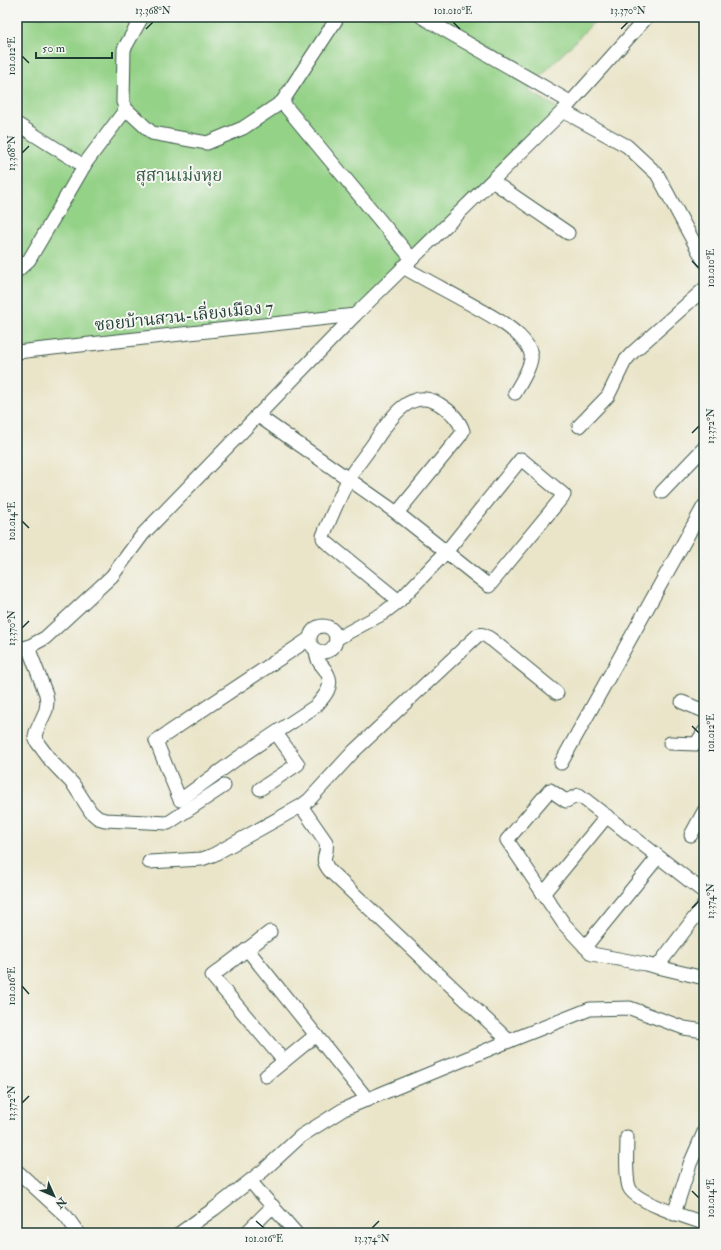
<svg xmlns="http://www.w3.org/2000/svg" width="721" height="1250" font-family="'IM FELL Double Pica','Noto Serif Thai',serif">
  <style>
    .green { fill: #94d287; stroke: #5a885e }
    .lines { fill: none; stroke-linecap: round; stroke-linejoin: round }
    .minor-casing { stroke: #3d564a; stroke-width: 15 }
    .minor { stroke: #fff; stroke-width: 13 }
    .ticks { fill: none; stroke: #1f3d34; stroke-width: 1.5 }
    .labels { text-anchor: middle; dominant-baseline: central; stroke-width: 4; stroke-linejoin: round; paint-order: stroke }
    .park-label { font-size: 17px; fill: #365b45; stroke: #f6f6f2 }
    .street-label { font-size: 17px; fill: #1f3d34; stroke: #f6f6f2 }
    .neatline { fill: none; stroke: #1f3d34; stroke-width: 1.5 }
    .ticks-label { font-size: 10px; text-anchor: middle; fill: #1f3d34 }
  </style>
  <rect width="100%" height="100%" fill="#f6f6f2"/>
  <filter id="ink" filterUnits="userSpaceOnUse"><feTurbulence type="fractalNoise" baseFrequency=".025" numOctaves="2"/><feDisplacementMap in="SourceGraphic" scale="8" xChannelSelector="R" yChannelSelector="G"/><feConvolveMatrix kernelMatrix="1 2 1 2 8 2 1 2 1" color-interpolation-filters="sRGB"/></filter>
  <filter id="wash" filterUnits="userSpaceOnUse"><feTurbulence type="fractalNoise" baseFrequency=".012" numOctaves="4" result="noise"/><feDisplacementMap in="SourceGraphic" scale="16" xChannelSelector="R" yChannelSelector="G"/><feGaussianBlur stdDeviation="0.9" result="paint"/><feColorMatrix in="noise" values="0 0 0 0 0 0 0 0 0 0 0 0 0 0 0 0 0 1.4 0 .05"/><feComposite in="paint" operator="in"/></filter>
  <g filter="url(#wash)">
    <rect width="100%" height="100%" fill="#eae5c9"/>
    <polygon class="green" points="17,17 599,17 527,90 563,111 355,315 17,352"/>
  </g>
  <g filter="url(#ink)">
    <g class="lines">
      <g class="minor-casing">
        <g id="minor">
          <polyline points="142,17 124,49 123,102 126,109 152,133 207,143 243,128 282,102 338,17"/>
          <polyline points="422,17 570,102"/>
          <polyline points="282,102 412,259"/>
          <polyline points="563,111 627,146 657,174 704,261"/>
          <polyline points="17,124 84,166"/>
          <polyline points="492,181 568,233"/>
          <path d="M403 267C436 286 471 303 503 323 513 330 528 341 531 354 533 364 520 384 515 393"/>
          <polyline points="17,271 29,260 87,161 126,109"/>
          <polyline points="17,352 355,315"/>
          <polyline points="257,415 397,513 489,586 564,495 521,459 446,552 399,601 382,614 336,639"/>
          <polyline points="579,426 608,396 625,361 632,353 704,289"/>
          <polyline points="662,492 704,448"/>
          <path d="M397 513 460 436 463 431C459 419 449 410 439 404 408 384 385 427 371 447 363 458 354 469 348 480 339 498 331 517 323 536V538L326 542 399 601"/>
          <circle cx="323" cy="639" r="13"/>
          <path d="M309 639 156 741 180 800 238 758 316 706C323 698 334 687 328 675 323 663 318 667 316 651"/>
          <polyline points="28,647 46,694 47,702 46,710 36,732 35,737 37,742 51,761 73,784 91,812 98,818 105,820 168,823 224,786"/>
          <polyline points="17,649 28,647 45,638 112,576 143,534 355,315 563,111 647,17"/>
          <polyline points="682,702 704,711"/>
          <polyline points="670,743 696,744 704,732"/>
          <polyline points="561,763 704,506"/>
          <polyline points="260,789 298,764 276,733"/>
          <path d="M301 806 326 842C329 857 318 856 330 871L509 1041"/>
          <polyline points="691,835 704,811"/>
          <path d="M149 862 202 859 213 855 301 806 309 800 354 751 478 635C484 633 487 637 492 640L557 693"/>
          <polyline points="704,892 579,795 566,801 550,790 507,840 564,924 592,954 645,964 704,978"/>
          <polyline points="543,894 607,816"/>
          <polyline points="270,932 212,976 284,1061"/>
          <polyline points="585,947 658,857"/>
          <polyline points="247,949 368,1100"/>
          <polyline points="657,967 704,905"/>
          <polyline points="266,1076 316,1035"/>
          <path d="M627 1137C627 1152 625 1174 629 1187 634 1202 689 1218 704 1223"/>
          <polyline points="17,1171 66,1216 78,1233"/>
          <polyline points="250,1181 296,1233"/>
          <polyline points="674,1214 690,1164 704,1132"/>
          <polyline points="180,1233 214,1209 264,1170 301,1136 344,1109 509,1041 590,1009 630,1008 684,1028 704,1031"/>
          <polyline points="246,1233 273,1206"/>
        </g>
      </g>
      <use href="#minor" class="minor"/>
    </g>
  </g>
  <path class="ticks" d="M453 22 460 29M146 29 153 22M621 29 628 22M22 56 29 63M22 153 29 146M692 261 699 268M692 433 699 426M22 521 29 528M22 628 29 621M692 726 699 733M692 908 699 901M22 986 29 994M22 1103 29 1096M692 1191 699 1198M256 1221 264 1228M372 1228 379 1221"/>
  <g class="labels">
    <g class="park-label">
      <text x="179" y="175">สุสานเม่งหุย</text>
    </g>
    <g class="street-label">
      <text transform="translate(184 316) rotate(-6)">ซอยบ้านสวน-เลี่ยงเมือง 7</text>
    </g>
  </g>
  <rect width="721" height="1250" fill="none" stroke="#f6f6f2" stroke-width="44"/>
  <g transform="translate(54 1196) rotate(135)" stroke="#f6f6f2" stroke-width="3" paint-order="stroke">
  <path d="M0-3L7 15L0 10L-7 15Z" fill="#1f3d34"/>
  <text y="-6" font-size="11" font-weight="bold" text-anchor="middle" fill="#1f3d34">N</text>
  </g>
  <path d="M36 52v6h76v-6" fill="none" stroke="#1f3d34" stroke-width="2"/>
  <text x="42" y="52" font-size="12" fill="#1f3d34" stroke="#f6f6f2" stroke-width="3" paint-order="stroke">50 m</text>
  <rect x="22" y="22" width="677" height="1206" class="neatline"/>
  <g class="ticks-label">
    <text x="153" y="14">13.368°N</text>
    <text x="453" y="14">101.010°E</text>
    <text x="628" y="14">13.370°N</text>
    <text transform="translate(11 56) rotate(-90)" y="4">101.012°E</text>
    <text transform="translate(11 153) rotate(-90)" y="4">13.368°N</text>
    <text transform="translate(710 268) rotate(-90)" y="4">101.010°E</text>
    <text transform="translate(710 426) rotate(-90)" y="4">13.372°N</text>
    <text transform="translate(11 521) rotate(-90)" y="4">101.014°E</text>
    <text transform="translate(11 628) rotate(-90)" y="4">13.370°N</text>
    <text transform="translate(710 733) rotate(-90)" y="4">101.012°E</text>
    <text transform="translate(710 901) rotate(-90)" y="4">13.374°N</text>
    <text transform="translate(11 986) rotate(-90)" y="4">101.016°E</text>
    <text transform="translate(11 1103) rotate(-90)" y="4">13.372°N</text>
    <text transform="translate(710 1198) rotate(-90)" y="4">101.014°E</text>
    <text x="264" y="1242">101.016°E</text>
    <text x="372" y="1242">13.374°N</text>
  </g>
</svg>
